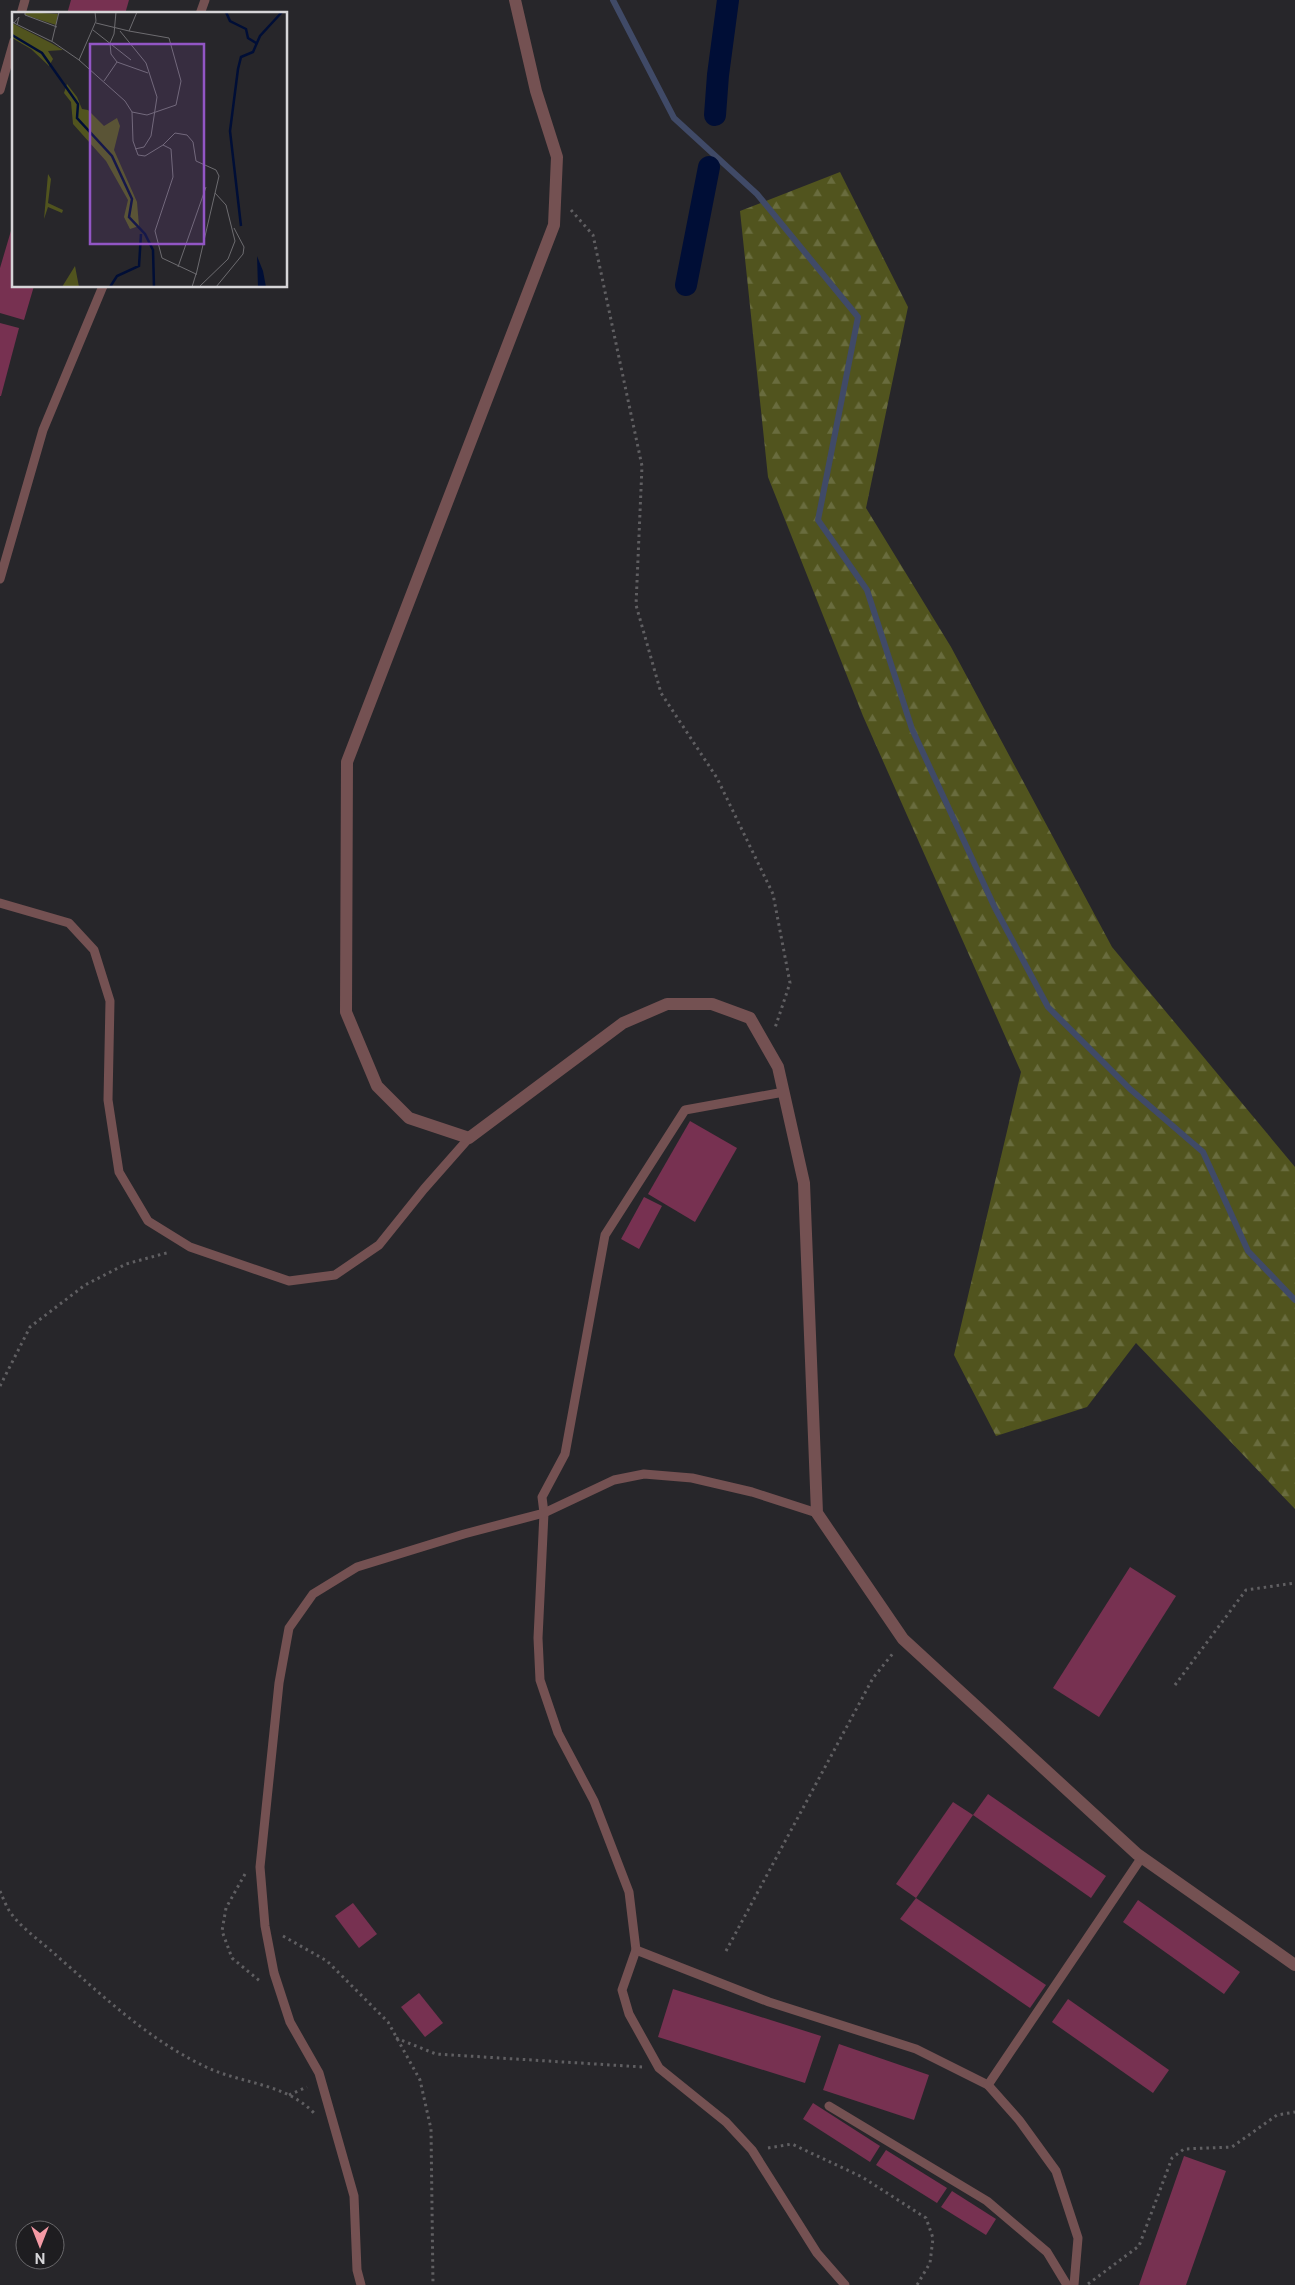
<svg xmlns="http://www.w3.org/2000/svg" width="1295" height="2285" font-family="'Public Sans',sans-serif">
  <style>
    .forest { fill: url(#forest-firs) }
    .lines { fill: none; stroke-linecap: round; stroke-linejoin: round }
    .stream { stroke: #404a67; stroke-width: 6 }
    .canal { stroke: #000e36; stroke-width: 22 }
    .building { fill: #773151 }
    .path { stroke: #605f62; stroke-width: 3; stroke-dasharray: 2.5 4; stroke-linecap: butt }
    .lane { stroke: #745152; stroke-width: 9 }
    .street { stroke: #745152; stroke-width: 12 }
    .inset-river { fill: none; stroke: #000e36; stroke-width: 2.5 }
    .inset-road { fill: none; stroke: #6d6c70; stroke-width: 1 }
    .view { fill: #9256c5; fill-opacity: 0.15; stroke: #9256c5; stroke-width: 2.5 }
    .inset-edge { fill: none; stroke: #d6d5d8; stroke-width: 2.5 }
  </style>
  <defs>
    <pattern id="forest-firs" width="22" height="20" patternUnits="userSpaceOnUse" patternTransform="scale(1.25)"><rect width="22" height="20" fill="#51541e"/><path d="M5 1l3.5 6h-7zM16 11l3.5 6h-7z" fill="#696c3e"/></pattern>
  </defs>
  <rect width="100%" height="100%" fill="#27262a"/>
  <polygon class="forest" points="840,172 908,307 866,508 951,647 1112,947 1295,1167 1295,1509 1136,1343 1087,1407 996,1436 954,1355 1021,1072 863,716 768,477 740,211"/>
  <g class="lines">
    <polyline class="stream" points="613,0 674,118 757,194 858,317 818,520 867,590 912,729 995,908 1048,1007 1130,1089 1203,1152 1248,1251 1295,1300"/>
    <g class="canal">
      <polyline points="715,115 718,75 728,0"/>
      <polyline points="686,285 709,167"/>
    </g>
  </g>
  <g class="building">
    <polygon points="71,0 129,0 125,14 67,14"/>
    <polygon points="13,224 14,286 34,286 24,320 0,313 0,268"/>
    <polygon points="0,323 19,328 1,396 0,396"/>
    <polygon points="690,1121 737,1148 695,1222 648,1194"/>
    <polygon points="644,1197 662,1206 639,1249 621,1239"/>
    <polygon points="1130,1567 1176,1596 1099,1717 1053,1688"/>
    <polygon points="988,1794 1106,1876 1091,1898 973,1815"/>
    <polygon points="953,1802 973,1815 916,1898 896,1884"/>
    <polygon points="916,1898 1046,1985 1030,2008 900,1919"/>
    <polygon points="1138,1900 1240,1972 1224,1994 1123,1922"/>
    <polygon points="353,1903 377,1934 359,1948 335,1916"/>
    <polygon points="673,1989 821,2036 805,2083 658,2037"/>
    <polygon points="419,1993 443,2023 425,2037 401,2007"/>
    <polygon points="1068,1999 1169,2070 1153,2093 1052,2022"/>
    <polygon points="839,2044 929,2075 914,2120 823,2090"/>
    <polygon points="813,2103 880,2146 870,2162 803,2119"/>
    <polygon points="886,2150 947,2188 937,2203 876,2165"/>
    <polygon points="1184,2156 1226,2171 1186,2285 1139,2285"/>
    <polygon points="952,2191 996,2219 986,2235 941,2207"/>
  </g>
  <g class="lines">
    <g class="path">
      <polyline points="571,210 593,235 642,466 636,605 661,693 717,778 773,894 790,983 775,1028"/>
      <polyline points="0,1386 30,1327 85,1285 126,1264 170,1252"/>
      <polyline points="1175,1685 1246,1590 1295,1583"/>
      <polyline points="245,1874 226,1908 222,1931 232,1958 261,1982"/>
      <path d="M0 1891C3 1898 6 1906 10 1912 22 1929 42 1942 57 1956 104 1997 149 2040 206 2067 242 2084 285 2083 314 2113"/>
      <polyline points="283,1936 327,1961 388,2022 420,2080 431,2129 433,2285"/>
      <polyline points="726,1951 873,1678 894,1652"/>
      <polyline points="396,2038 436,2054 643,2067"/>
      <polyline points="289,2095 307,2087"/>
      <polyline points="768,2148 792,2144 862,2177 926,2218 933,2238 930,2263 917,2285"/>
      <polyline points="1088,2284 1139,2246 1172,2158 1184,2149 1232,2147 1277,2115 1295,2112"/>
    </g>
    <g class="lane">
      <polyline points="21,14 25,0"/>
      <polyline points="200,14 205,0"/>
      <polyline points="0,90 14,41"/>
      <polyline points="0,579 43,430 103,286"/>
      <polyline points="0,903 69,923 94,950 110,1001 108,1100 119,1172 148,1221 190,1247 289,1281 335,1275 379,1245 424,1189 469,1138"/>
      <polyline points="784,1092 685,1110 605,1235 565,1454 542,1497 544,1513 538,1638 540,1680 558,1733 594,1801 629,1892 636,1950 622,1990 629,2014 659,2068 726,2122 752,2150 817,2253 845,2285"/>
      <polyline points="636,1950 769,2002 916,2049 988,2085 1019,2120 1056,2171 1078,2238 1074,2285"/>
      <polyline points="988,2085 1142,1857"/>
      <polyline points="829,2106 987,2201 1047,2252 1067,2285"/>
      <polyline points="361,2285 357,2270 354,2196 319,2073 290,2022 274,1973 265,1926 260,1867 279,1683 289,1628 313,1594 357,1567 464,1534 544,1513 614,1480 644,1474 692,1478 752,1492 817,1513"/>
    </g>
    <polyline class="street" points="515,0 536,91 557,157 554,225 347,762 346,1012 377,1086 409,1118 469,1138 623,1023 667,1004 712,1004 750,1018 778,1067 804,1183 817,1513 903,1639 1137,1854 1295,1965"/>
  </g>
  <g transform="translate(12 12)">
    <rect width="275" height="275" fill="#27262a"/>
    <path d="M13 0 46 2 44 13 13 3ZM63 254 67 275H50Z" fill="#51541e"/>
    <path d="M0 11 39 31 51 38 36 39 41 47 37 54 19 37 0 26ZM55 72 65 85 70 97 76 98 92 114 105 106 108 114 102 138 125 190 127 214 118 217 112 205 116 188 94 149 61 112 59 90 52 81ZM36 162 39 167 36 191 51 198 50 201 36 195 32 207Z" fill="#51541e"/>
    <path d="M245 244 251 259 254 275H246Z" fill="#000e36"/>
    <path class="inset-river" d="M214 0 218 9 234 17 236 26 244 31M0 23 30 41 66 92 65 106 100 144 120 187 117 205 133 222 141 238 142 275M229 214 218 119 226 57 229 45 241 40 248 24 270 0M98 275 105 264 127 254 129 222"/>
    <path class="inset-road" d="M13 0V3L45 15M104 0 102 22 98 31 99 42 105 50 136 61M0 10 41 30 67 48 113 89 120 100 121 129 126 143 133 144 151 133 159 137 161 165 143 219 150 246 184 262 180 275M2 11 7 5 5 13M84 11 117 19 125 0M81 18 119 48M108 19 134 51 145 85 139 124 132 135 123 137M117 19 157 26 169 69 164 93 135 103 120 100M40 29 47 0M67 48 84 9 83 0M92 69 105 50M151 133 163 121 175 123 181 130 184 149 204 158 207 164 184 263M166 255 194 175M187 275 216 247 223 229 214 193 203 181M204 275 231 242 232 235 222 216"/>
    <path class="view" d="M78 32H192V232H78Z"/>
    <rect width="275" height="275" class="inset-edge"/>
  </g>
  <g transform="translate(40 2245) rotate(180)"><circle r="24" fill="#1e1d20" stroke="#68676a"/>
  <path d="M0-4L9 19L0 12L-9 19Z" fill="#f49aa5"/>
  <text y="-8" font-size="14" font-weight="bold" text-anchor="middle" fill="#d6d5d8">N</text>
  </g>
</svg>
